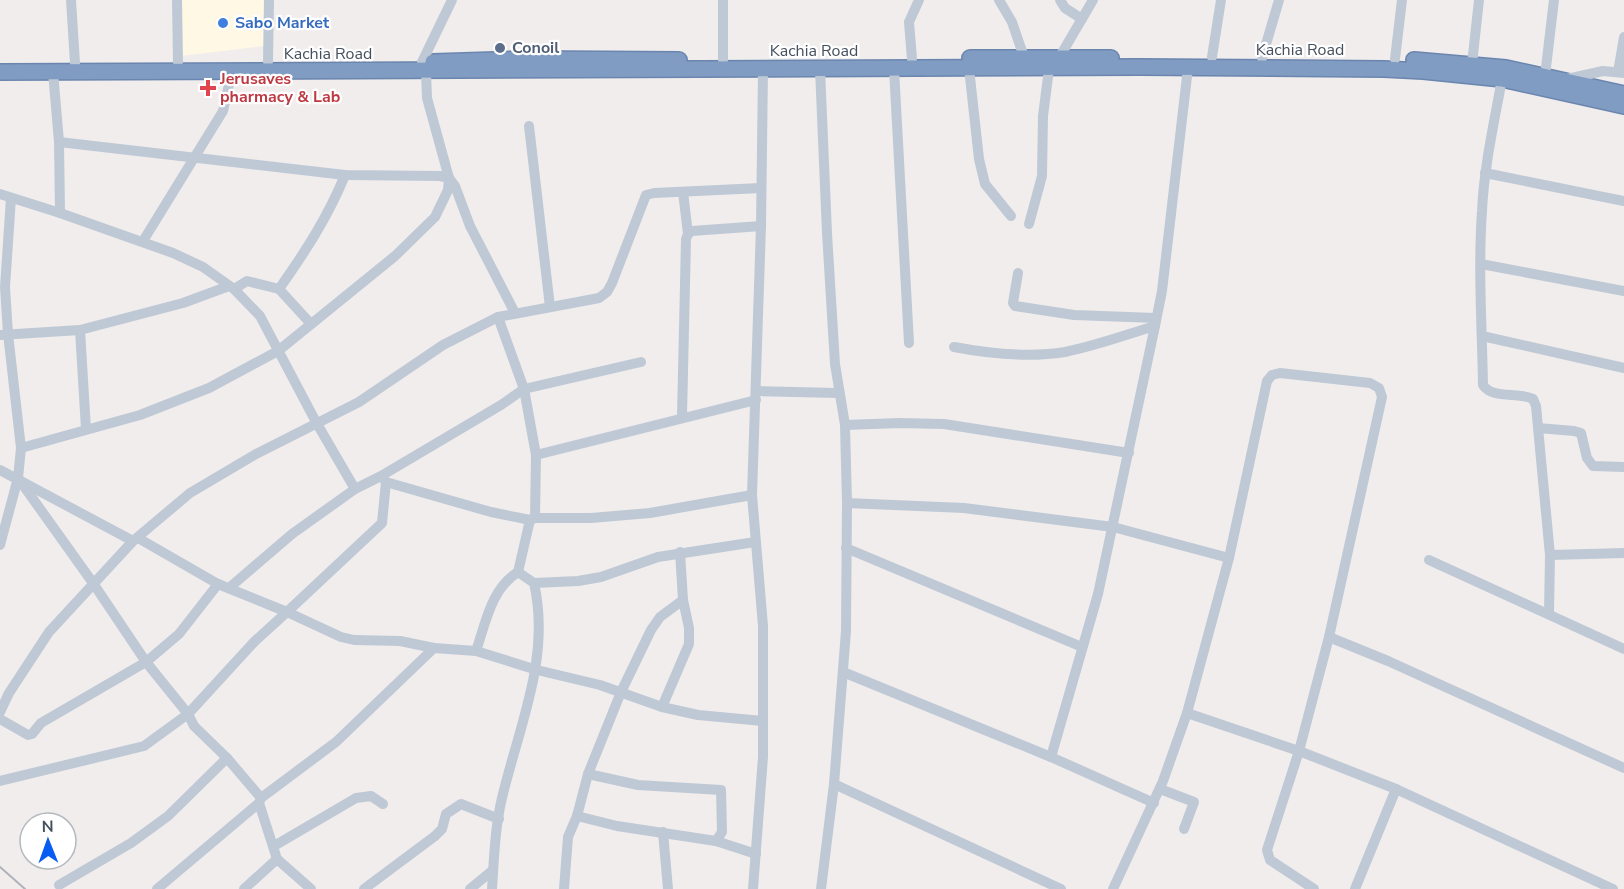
<svg xmlns="http://www.w3.org/2000/svg" width="1624" height="889" font-family="'Nunito Sans',sans-serif">
  <style>
    .commercial { fill: #fef8e4 }
    .lines { fill: none; stroke-linecap: round; stroke-linejoin: round }
    .highway-casing { stroke: #6b86ae; stroke-width: 18 }
    .minor { stroke: #bfc9d5; stroke-width: 10 }
    .highway { stroke: #809cc2; stroke-width: 15 }
    .rail { stroke: #afb2b9; stroke-width: 2 }
    .shop-dot { fill: #3f7fe0; stroke: #fff; stroke-width: 2 }
    .service-dot { fill: #5c6f8a; stroke: #fff; stroke-width: 2 }
    .health-dot { fill: #e0444e; stroke: #fff; stroke-width: 2 }
    .labels { text-anchor: middle; dominant-baseline: central; stroke-width: 4.5; stroke-linejoin: round; paint-order: stroke }
    .shop-label { font-size: 16px; font-weight: bold; fill: #366cbe; stroke: #fff; text-anchor: start }
    .service-label { font-size: 16px; font-weight: bold; fill: #4e5e75; stroke: #fff; text-anchor: start }
    .street-label { font-size: 16px; fill: #444f5d; stroke: #fff }
    .health-label { font-size: 16px; font-weight: bold; fill: #be3a42; stroke: #fff; text-anchor: start }
  </style>
  <rect width="100%" height="100%" fill="#f1eded"/>
  <polygon class="commercial" points="181,0 264,0 264,46 181,56"/>
  <g class="lines">
    <g class="highway-casing">
      <g id="highway">
        <polyline points="970,58 1111,58"/>
        <polyline points="1414,60 1506,68 1624,94"/>
        <polyline points="433,62 526,59 679,60"/>
        <polyline points="0,72 1139,67 1384,69 1423,71 1502,79 1624,106"/>
      </g>
    </g>
    <g class="minor">
      <polyline points="71,0 75,63"/>
      <polyline points="177,0 178,62"/>
      <polyline points="999,0 1012,22 1024,57"/>
      <polyline points="1060,0 1065,8 1082,19"/>
      <polyline points="1212,57 1221,0"/>
      <polyline points="1059,58 1093,0"/>
      <polyline points="1262,58 1279,0"/>
      <polyline points="912,59 909,22 919,0"/>
      <polyline points="1395,59 1402,0"/>
      <polyline points="723,60 723,0"/>
      <polyline points="268,62 269,0"/>
      <polyline points="422,62 452,0"/>
      <polyline points="1472,64 1479,0"/>
      <polyline points="969,68 979,159 985,184 1011,216"/>
      <polyline points="820,69 827,233 835,364 845,425 847,503 846,631 834,784 821,889"/>
      <polyline points="894,69 909,343"/>
      <polyline points="53,72 59,142 60,213"/>
      <polyline points="426,72 427,98 449,178 455,186 470,226 515,313"/>
      <polyline points="1618,72 1624,37"/>
      <polyline points="1545,76 1554,0"/>
      <path d="M1502 79C1494 123 1484 167 1482 211 1478 269 1482 327 1483 385 1493 400 1518 391 1533 399L1536 406 1550 555 1624 553"/>
      <polyline points="1567,79 1603,71 1624,73"/>
      <polyline points="529,126 550,307"/>
      <polyline points="1485,173 1624,201"/>
      <polyline points="683,192 688,234"/>
      <polyline points="0,194 60,213 173,253 203,267 234,289 260,316 316,422 355,489"/>
      <polyline points="1029,224 1042,176 1043,116 1049,69"/>
      <polyline points="143,241 223,111 232,71"/>
      <polyline points="1481,264 1624,291"/>
      <polyline points="1018,273 1013,303 1015,306 1074,315 1156,318"/>
      <polyline points="234,289 247,281 279,289"/>
      <polyline points="498,317 524,389 536,455 535,518"/>
      <path d="M311 324 279 289C305 252 328 217 345 175"/>
      <polyline points="80,330 86,429"/>
      <polyline points="0,335 80,330 183,303 229,286"/>
      <polyline points="1482,336 1624,368"/>
      <path d="M954 347C991 354 1028 358 1065 352 1095 346 1125 335 1155 326"/>
      <polyline points="756,391 838,393"/>
      <polyline points="682,417 686,239 688,234 692,231 761,226"/>
      <polyline points="845,425 899,423 944,424 1129,453"/>
      <polyline points="1538,428 1574,431 1581,433 1587,458 1593,466 1624,467"/>
      <polyline points="21,448 140,415 209,388 278,351 395,256 435,217 448,190 449,178 440,176 345,175 59,142"/>
      <polyline points="536,455 756,400"/>
      <polyline points="0,470 133,541"/>
      <polyline points="382,477 386,482 491,512 530,520"/>
      <polyline points="18,478 93,583 146,662 188,714 194,726 227,758 261,798 336,742 434,648"/>
      <polyline points="386,482 382,523 287,612 341,637 354,640 400,641 434,648 476,651 537,670 600,685 662,707 698,715 763,721"/>
      <polyline points="847,503 964,508 1113,527 1229,558"/>
      <polyline points="0,545 18,478 21,448 8,334 5,287 11,198"/>
      <polyline points="846,548 1082,647"/>
      <polyline points="1429,560 1624,649"/>
      <polyline points="534,583 578,581 601,577 658,557 755,542"/>
      <polyline points="229,588 292,534 355,489 381,476 501,405 524,389 641,362"/>
      <polyline points="1549,613 1550,555"/>
      <path d="M476 651C486 622 491 589 518 572L530 520 535 518H591L650 513 752 495"/>
      <polyline points="843,672 1051,757 1154,803"/>
      <polyline points="662,707 689,644 689,628 683,600 680,552"/>
      <polyline points="0,712 9,693 49,632 133,541 190,493 256,454 359,402 443,345 498,317 599,298 607,292 612,283 646,195 654,193 761,188"/>
      <polyline points="1187,713 1299,751 1396,789 1613,889"/>
      <polyline points="0,719 28,735 32,734 41,723 146,662 179,634 218,584"/>
      <polyline points="1051,757 1098,594 1155,326 1162,291 1188,68"/>
      <polyline points="588,774 638,785 721,790 722,832 716,841"/>
      <polyline points="0,781 144,746 188,714 255,641 287,612 218,584 138,538"/>
      <polyline points="834,784 1061,889"/>
      <polyline points="1160,789 1194,802 1184,829"/>
      <polyline points="577,816 617,826 716,841 756,854"/>
      <polyline points="663,832 668,889"/>
      <polyline points="274,846 356,798 371,796 383,804"/>
      <polyline points="277,859 311,889"/>
      <polyline points="59,885 131,843 168,816 227,758"/>
      <polyline points="157,889 259,803 261,798"/>
      <polyline points="244,889 277,859 259,803"/>
      <polyline points="364,889 435,836 442,829 446,814 461,804 499,819"/>
      <polyline points="470,889 493,870"/>
      <path d="M492 889C494 859 495 827 502 798 519 726 551 658 534 583L518 572"/>
      <polyline points="564,889 568,837 577,816 588,774 621,692 651,630 660,617 683,600"/>
      <polyline points="753,889 763,757 763,626 752,495 761,226 763,69"/>
      <polyline points="1113,889 1163,781 1187,713 1229,558 1267,381 1272,375 1280,373 1370,383 1379,388 1382,397 1329,637"/>
      <polyline points="1314,889 1270,860 1267,850 1299,751 1329,637 1388,661 1624,768"/>
      <polyline points="1355,889 1396,789"/>
    </g>
    <use href="#highway" class="highway"/>
    <polyline class="rail" points="0,867 25,889"/>
  </g>
  <circle class="shop-dot" cx="223" cy="23" r="6"/>
  <circle class="service-dot" cx="500" cy="48" r="6"/>
  <path class="health-dot" d="M205 79h6v6h6v6h-6v6h-6v-6h-6v-6h6z"/>
  <g class="labels">
    <g class="shop-label">
      <text x="235" y="23">Sabo Market</text>
    </g>
    <g class="service-label">
      <text x="512" y="48">Conoil</text>
    </g>
    <g class="street-label">
      <text x="1300" y="50">Kachia Road</text>
      <text x="814" y="51">Kachia Road</text>
      <text x="328" y="54">Kachia Road</text>
    </g>
    <g class="health-label">
      <text x="220" y="79">Jerusaves<tspan x="220" dy="18">pharmacy &amp; Lab</tspan></text>
    </g>
  </g>
  <g transform="translate(48 841) rotate(359)"><circle r="28" fill="#ffffff" stroke="#b4b9be" stroke-width="1.5"/>
  <path d="M0-4.5L10 22L0 15L-10 22Z" fill="#075df1"/>
  <text y="-9" font-size="16" font-weight="bold" text-anchor="middle" fill="#444f5d">N</text>
  </g>
</svg>
